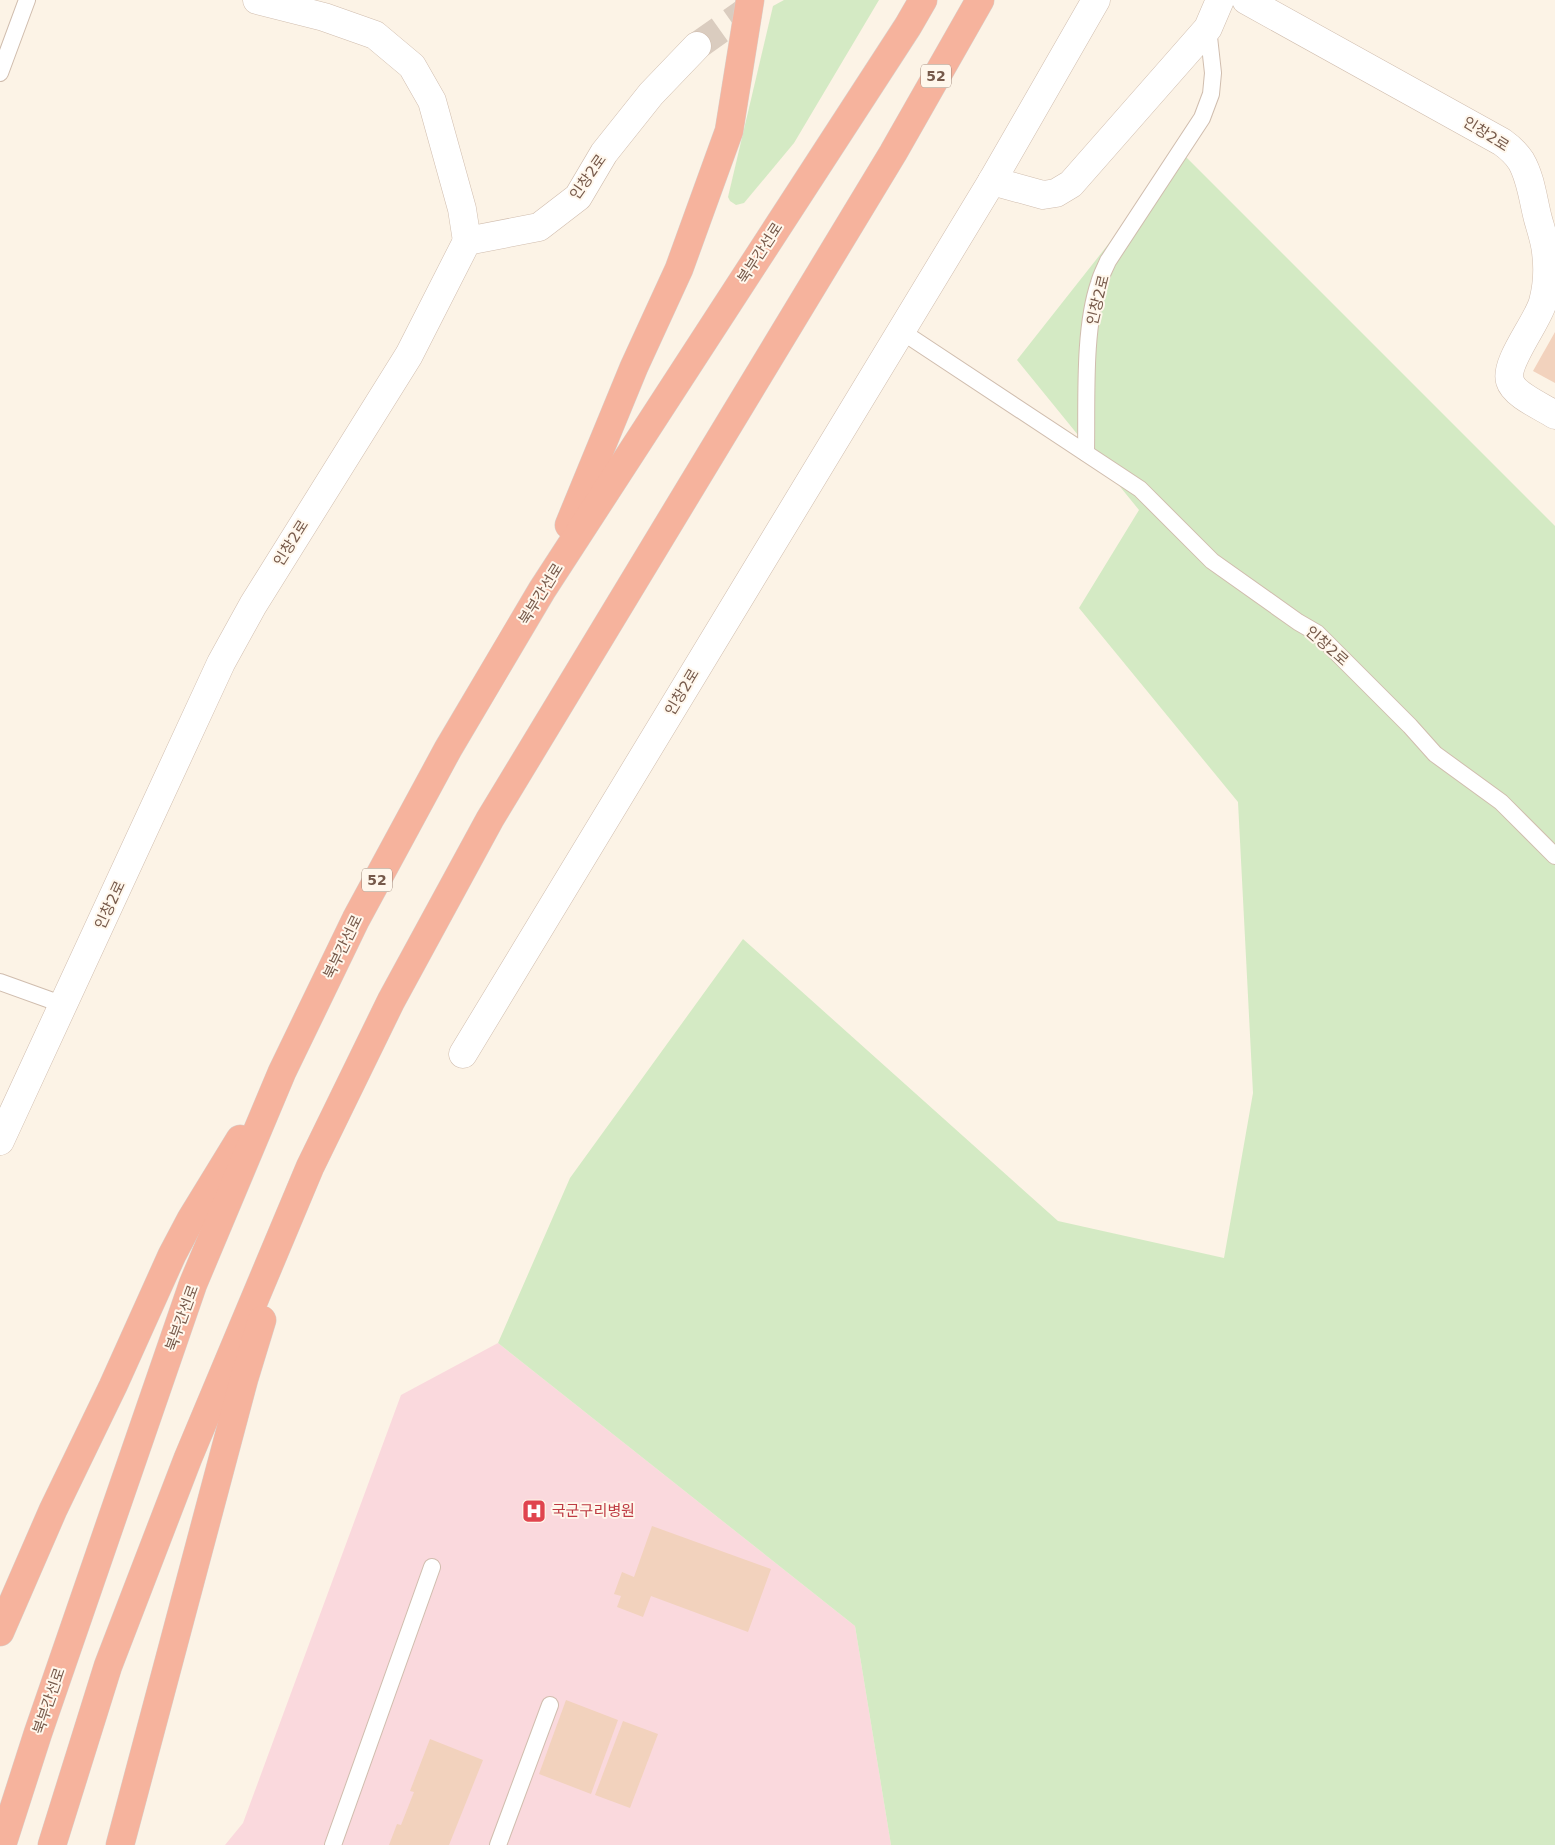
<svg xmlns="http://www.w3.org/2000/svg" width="1555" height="1845" font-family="'DejaVu Sans','Noto Sans KR',sans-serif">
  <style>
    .medical { fill: #fad9dd }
    .green { fill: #d4eac4 }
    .building { fill: #f2d2bd }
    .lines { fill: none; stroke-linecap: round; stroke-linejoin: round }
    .street-tunnel { stroke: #daccbf; stroke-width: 28; stroke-dasharray: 28 14; stroke-linecap: butt }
    .lane-casing { stroke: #d0bdae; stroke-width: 18 }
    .street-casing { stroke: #d0bdae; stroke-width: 29 }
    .highway-casing { stroke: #d9d1cc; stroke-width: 29 }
    .lane { stroke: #fff; stroke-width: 16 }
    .street { stroke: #fff; stroke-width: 28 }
    .highway { stroke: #f6b39d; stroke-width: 28 }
    .labels { text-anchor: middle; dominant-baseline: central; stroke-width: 4; stroke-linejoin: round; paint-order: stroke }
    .shield { fill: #fff7ec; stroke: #9f887b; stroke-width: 1 }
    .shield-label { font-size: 14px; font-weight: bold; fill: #76594a }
    .street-label { font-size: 15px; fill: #76594a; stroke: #fff7ec }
    .health-label { font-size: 15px; fill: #be3a42; stroke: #fff7ec; text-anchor: start }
  </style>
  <rect width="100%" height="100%" fill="#fcf3e6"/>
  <polygon class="medical" points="498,1343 855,1626 891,1845 225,1845 243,1823 401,1395"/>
  <g class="green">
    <polygon points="784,0 879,0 794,143 744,203 736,205 730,201 728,197 773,6"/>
    <polygon points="1181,152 1555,526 1555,1845 891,1845 855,1626 498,1343 570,1178 743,939 1058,1221 1224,1258 1253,1093 1238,802 1079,608 1139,510 1017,360"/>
  </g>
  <g class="building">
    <polygon points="1555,332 1555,383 1533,371"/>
    <polygon points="652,1526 771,1569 748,1632 651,1596 643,1617 617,1607 621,1596 614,1594 622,1572 634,1577"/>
    <polygon points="566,1700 618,1720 591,1794 539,1774"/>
    <polygon points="623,1721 658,1734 630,1808 595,1795"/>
    <polygon points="430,1739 483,1760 449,1845 389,1845 397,1824 401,1825 414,1792 410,1791"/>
  </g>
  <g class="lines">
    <polyline class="street-tunnel" points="697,46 762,0"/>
    <g class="lane-casing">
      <g id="lane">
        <polyline points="0,73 27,0"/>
        <polyline points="901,331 1140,489 1212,561 1298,622 1317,633 1410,726 1435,754 1501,802 1555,856"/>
        <path d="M1086 453C1087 401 1083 330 1099 283 1101 275 1105 268 1108 261L1202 118 1211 94 1213 73 1208 28"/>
        <polyline points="0,982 64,1005"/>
        <polyline points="333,1845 432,1567"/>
        <polyline points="498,1845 550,1705"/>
      </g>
    </g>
    <g class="street-casing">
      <g id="street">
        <polyline points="257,0 324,17 375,35 412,66 432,101 462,209 467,241"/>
        <path d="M1246 0 1502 142C1509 147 1516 153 1521 161 1531 178 1533 200 1538 219 1541 230 1545 241 1546 252 1548 267 1547 287 1543 302 1537 323 1504 363 1510 381 1514 395 1543 407 1555 415"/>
        <polyline points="992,181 1043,195 1056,193 1071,184 1208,28 1220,0"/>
        <polyline points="463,1054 992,181 1096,0"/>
        <polyline points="0,1141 221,663 253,605 409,355 467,241 539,227 578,197 604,153 651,94 697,46"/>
      </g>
    </g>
    <g class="highway-casing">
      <g id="highway">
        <polyline points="569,525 634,367 679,269 729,131 750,0"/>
        <polyline points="0,1632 53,1510 113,1386 172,1255 191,1219 240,1139"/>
        <polyline points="2,1845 38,1733 193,1284 282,1072 356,919 448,749 542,590 908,26 923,0"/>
        <polyline points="52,1845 108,1666 188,1458 310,1167 391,1001 490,819 893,153 980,0"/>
        <polyline points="120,1845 244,1379 262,1320"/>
      </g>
    </g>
    <use href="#lane" class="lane"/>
    <use href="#street" class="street"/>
    <use href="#highway" class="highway"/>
  </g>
  <defs>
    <g id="hospital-square" transform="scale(1.25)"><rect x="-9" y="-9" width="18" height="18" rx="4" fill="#e0444e" stroke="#fff7ec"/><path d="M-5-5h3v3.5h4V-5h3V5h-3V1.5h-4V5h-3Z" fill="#fff"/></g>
  </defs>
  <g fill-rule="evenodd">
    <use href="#hospital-square" x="534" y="1511"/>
  </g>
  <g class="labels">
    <g class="shield">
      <rect x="921" y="64.5" width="30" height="23" rx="4"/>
      <rect x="362" y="868.5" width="30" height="23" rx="4"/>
    </g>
    <g class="shield-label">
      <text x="936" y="76">52</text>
      <text x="377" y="880">52</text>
    </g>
    <g class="street-label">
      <text transform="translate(1486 134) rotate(32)">인창2로</text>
      <text transform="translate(588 177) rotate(-55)">인창2로</text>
      <text transform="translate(760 253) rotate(-57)">북부간선로</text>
      <text transform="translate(1098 300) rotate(-76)">인창2로</text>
      <text transform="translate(291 543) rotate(-58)">인창2로</text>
      <text transform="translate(541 594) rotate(-58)">북부간선로</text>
      <text transform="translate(1327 646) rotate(41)">인창2로</text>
      <text transform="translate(682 692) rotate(-59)">인창2로</text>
      <text transform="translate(110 905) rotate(-65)">인창2로</text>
      <text transform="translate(343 947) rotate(-64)">북부간선로</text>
      <text transform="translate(182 1318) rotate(-70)">북부간선로</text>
      <text transform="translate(49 1701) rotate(-71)">북부간선로</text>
    </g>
    <g class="health-label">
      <text x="552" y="1511">국군구리병원</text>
    </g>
  </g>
</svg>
